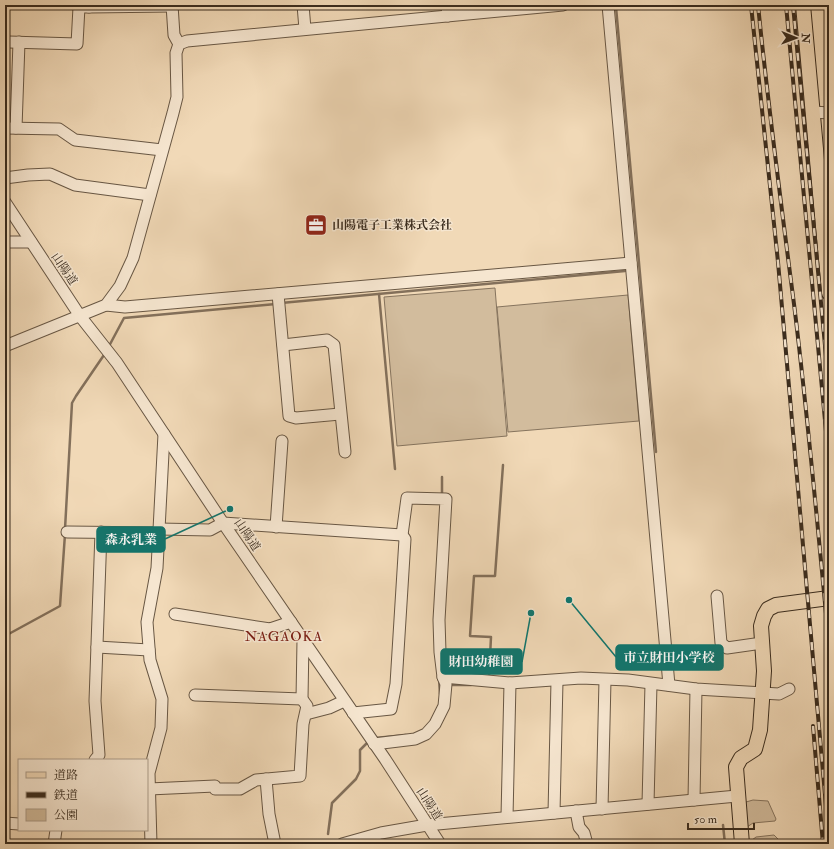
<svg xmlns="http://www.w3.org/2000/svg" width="834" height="849" font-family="'IM FELL Double Pica','Noto Serif JP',serif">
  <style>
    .green { fill: #d2bc9d; stroke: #86745e }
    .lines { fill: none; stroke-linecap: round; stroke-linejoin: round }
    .stream { stroke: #83705b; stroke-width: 2.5 }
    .minor-casing { stroke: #685744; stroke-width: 13 }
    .major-casing { stroke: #3a2c1e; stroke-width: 16 }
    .minor { stroke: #f6e6d0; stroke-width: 11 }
    .major { stroke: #f1d9b7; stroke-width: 14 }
    .rail-casing { stroke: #3a2c1e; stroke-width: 4 }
    .rail { stroke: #f6e6d0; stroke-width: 2.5; stroke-dasharray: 8; stroke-linecap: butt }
    .labels { text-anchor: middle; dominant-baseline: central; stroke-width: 3; stroke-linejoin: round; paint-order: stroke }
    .poi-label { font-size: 12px; font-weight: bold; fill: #3a2c1e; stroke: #f6e6d0; text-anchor: start }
    .street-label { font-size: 12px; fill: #3a2c1e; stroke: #f6e6d0 }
    .quarter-label { font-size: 14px; letter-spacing: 1px; fill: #7a1f14; stroke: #f6e6d0 }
    .leader { fill: none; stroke: #0f766e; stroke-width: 1.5 }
    .callout-dot { fill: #0f766e; stroke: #f6e6d0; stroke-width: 1.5 }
    .callout { fill: #0f766e; stroke: #0f766e; stroke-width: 1.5 }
    .callout-label { font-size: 13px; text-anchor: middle; font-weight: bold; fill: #fff }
  </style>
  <rect width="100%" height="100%" fill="#f1d9b7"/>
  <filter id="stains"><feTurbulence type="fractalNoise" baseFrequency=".005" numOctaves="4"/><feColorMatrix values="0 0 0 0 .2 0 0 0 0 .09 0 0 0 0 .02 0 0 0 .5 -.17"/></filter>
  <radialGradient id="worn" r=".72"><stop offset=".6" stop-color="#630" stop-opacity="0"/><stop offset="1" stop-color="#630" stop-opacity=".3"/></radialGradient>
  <g class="green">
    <polygon points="495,288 507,436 397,446 384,297"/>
    <polygon points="628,295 639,421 508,432 497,307"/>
    <polygon points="753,800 768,801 776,819 775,821 753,823 747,827 743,806 746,802"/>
    <polygon points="774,835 778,839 778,844 751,844 752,840 756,837"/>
  </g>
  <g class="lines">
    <g class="stream">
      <polyline points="643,5 616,7 656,452"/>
      <polyline points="379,294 395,469"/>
      <polyline points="281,303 625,271"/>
      <polyline points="108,348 124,318 276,304"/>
      <polyline points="442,497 442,477"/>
      <polyline points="65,529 72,403 76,396 106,352"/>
      <polyline points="5,636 60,606 65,534"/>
      <polyline points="489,677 491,637 470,636 474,576 495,576 503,465"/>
      <polyline points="439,679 440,694"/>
      <polyline points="451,685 471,685"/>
      <polyline points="375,738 406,735"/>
      <polyline points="723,825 725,844"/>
      <polyline points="328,834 332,803 356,779 360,771 360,750 368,742"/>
    </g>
    <g class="minor-casing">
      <g id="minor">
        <polyline points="89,5 89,7 172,6"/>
        <polyline points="172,5 174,35 179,44"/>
        <polyline points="303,5 305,29"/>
        <polyline points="447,5 448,16"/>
        <polyline points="608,5 669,685"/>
        <polyline points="9,42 77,44 79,7 89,7"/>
        <polyline points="813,112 829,113"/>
        <polyline points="5,128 59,129 75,140 162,150"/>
        <polyline points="16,128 19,42"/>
        <polyline points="5,178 28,175 50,174 75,185 150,195"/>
        <polyline points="5,202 80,316 117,363 223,523 385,759 440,844"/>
        <polyline points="5,242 31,242"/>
        <polyline points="278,294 289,416 296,418 340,414"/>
        <polyline points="106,305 125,307 631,263"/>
        <polyline points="283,345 327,340 334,345 345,452"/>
        <polyline points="5,346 106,305 120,286 133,258 173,113 177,97 176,53 179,44 187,41 563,5"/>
        <polyline points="276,527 282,441"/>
        <polyline points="159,529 210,530 223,523 402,535 407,498 446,499 439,620 440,652 443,677 446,684 444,706 435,724 426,734 415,739 374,744"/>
        <polyline points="67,532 159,533"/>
        <polyline points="717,596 721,643 727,648 762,643"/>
        <polyline points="175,614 270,629 291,622"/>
        <polyline points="97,647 149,650"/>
        <polyline points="443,677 510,683 581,678 628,680 696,689 779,694 789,689"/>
        <polyline points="195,695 302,699"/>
        <polyline points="353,713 391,709 396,684 405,539 402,535"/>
        <polyline points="306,714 329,708 344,701"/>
        <polyline points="95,760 99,755 95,701 101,532"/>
        <polyline points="266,779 269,814 275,844"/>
        <polyline points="149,789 215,786 215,789 240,789 256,780 300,776 303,724 307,706 302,699 303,640"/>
        <polyline points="694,800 696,689"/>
        <polyline points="648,804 651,684"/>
        <polyline points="602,809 605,680"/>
        <polyline points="576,811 579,827 584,833 587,844"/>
        <polyline points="554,813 557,681"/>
        <polyline points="507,817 510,683"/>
        <polyline points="5,823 19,824"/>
        <polyline points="54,844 56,830"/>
        <polyline points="151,844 149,773 161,728 162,699 150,660 147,622 157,568 164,434"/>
        <polyline points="342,844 381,833 427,825 737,796"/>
      </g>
    </g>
    <g class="major-casing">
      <g id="major">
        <polyline points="803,5 829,293"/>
        <polyline points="742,844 736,767 741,758 755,749 760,730 764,671 761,626 764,616 768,609 776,605 829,598"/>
      </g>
    </g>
    <use href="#minor" class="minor"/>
    <use href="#major" class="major"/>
    <g class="rail-casing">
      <g id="rail">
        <polyline points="751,5 778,262 829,840"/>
        <path d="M758 5C768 105 781 204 794 304 808 417 818 531 829 645"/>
        <polyline points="786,5 829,463"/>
        <polyline points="793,5 829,388"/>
        <polyline points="813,726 823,844"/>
      </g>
    </g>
    <use href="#rail" class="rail"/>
  </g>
  <defs>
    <g id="office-square" transform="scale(1.15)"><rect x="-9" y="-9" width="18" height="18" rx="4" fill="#8f2418" stroke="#f6e6d0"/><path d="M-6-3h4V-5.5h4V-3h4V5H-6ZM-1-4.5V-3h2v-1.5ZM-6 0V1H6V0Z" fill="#fff"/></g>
  </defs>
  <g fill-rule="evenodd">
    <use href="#office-square" x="316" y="225"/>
  </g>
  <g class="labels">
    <g class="poi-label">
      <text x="332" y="225">山陽電子工業株式会社</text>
    </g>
    <g class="street-label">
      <text transform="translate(64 269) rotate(56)">山陽道</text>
      <text transform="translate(247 535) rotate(56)">山陽道</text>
      <text transform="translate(429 804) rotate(57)">山陽道</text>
    </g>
    <g class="quarter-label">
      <text x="284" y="636">NAGAOKA</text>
    </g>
  </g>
  <path class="leader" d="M230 509L165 539M569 600L616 657M531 613L522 662"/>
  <g class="callout-dot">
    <circle cx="230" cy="509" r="4"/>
    <circle cx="569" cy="600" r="4"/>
    <circle cx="531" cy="613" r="4"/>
  </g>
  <g class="callout">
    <rect x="97" y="527" width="68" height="25" rx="4"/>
    <rect x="616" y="645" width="107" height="25" rx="4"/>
    <rect x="441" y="649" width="81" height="25" rx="4"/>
  </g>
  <g class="callout-label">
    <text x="131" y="544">森永乳業</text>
    <text x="669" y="662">市立財田小学校</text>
    <text x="481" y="666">財田幼稚園</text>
  </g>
  <rect width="834" height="849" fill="none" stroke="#f1d9b7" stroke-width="20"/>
  <rect x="6" y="6" width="822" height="837" fill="none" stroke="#3a2c1e" stroke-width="2"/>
  <rect x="10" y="10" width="814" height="829" fill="none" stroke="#3a2c1e"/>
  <rect x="18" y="759" width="130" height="72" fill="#f6e6d0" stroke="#ab9c89"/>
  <rect x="26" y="772" width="20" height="6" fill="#f1d9b7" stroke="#ab9c89"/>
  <text x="54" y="779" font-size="12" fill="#3a2c1e">道路</text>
  <rect x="26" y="792" width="20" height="6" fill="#3a2c1e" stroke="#ab9c89"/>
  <text x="54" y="799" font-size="12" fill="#3a2c1e">鉄道</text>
  <rect x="26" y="809" width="20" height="12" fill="#d2bc9d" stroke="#ab9c89"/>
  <text x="54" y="819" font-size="12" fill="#3a2c1e">公園</text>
  <g transform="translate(796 38) rotate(91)" stroke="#f6e6d0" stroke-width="3" paint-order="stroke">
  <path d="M0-3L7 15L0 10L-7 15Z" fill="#3a2c1e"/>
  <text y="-6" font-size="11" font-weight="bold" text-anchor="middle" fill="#3a2c1e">N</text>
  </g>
  <path d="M688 823v6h66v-6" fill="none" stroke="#3a2c1e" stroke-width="2"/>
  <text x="694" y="823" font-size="12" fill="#3a2c1e" stroke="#f6e6d0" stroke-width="3" paint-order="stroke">50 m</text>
  <rect width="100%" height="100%" filter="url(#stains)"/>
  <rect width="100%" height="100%" fill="url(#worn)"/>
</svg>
